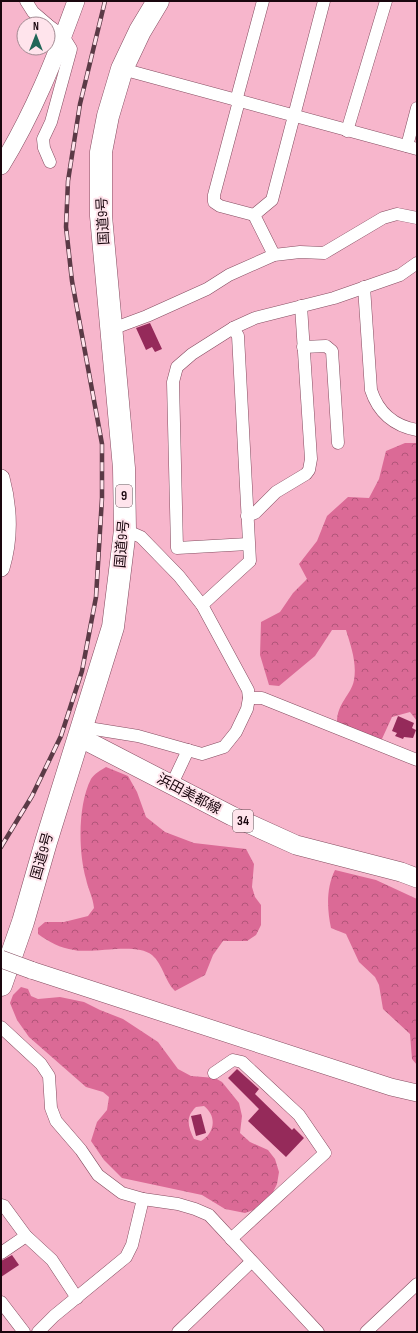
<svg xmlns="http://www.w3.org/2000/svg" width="418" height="1333" font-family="'Sofia Sans Condensed','Noto Sans JP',sans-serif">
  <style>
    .forest { fill: url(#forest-crowns); fill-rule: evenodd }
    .building { fill: #952a5a }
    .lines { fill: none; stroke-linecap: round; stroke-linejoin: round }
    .street-casing { stroke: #844c60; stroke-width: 13 }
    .secondary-casing { stroke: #844c60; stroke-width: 18 }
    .primary-casing { stroke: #844c60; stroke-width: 20 }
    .highway-casing { stroke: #844c60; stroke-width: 23 }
    .street { stroke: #fff; stroke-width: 12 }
    .secondary { stroke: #fff; stroke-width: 17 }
    .primary { stroke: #fff; stroke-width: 19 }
    .highway { stroke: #fff; stroke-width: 22 }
    .rail-casing { stroke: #5b3a46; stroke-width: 4.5 }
    .rail { stroke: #ffe4ec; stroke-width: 3; stroke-dasharray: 9; stroke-linecap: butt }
    .secondary-bridge-casing { stroke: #844c60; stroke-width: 18; stroke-linecap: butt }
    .secondary-bridge { stroke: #fff; stroke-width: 17 }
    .labels { text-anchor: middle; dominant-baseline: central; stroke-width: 4; stroke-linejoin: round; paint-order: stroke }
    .shield { fill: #ffe4ec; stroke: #5f4951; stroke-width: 1 }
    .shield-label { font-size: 13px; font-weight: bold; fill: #1a060e }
    .street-label { font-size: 14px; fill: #1a060e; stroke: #ffe4ec }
  </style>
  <defs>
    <pattern id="forest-crowns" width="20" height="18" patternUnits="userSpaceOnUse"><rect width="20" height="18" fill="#db6a96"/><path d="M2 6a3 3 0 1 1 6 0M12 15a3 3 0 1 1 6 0" fill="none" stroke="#b15579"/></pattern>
  </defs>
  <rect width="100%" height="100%" fill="#f7b6cc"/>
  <g class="forest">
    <path d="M405 443H417V721L410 712 392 717 381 741 337 723C337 702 351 696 354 680 357 663 351 646 346 630H332L315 656 279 686 269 685 260 655 261 622 280 612 293 593 307 579 299 564 317 541 327 516 348 497 369 498 379 479 386 451Z"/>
    <path d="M106 767 128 776 137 792 146 817 165 832 194 843 246 849 254 864 252 887 255 897 261 905V925L256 935 247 941H223L213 955 205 975 175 991C165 982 163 964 152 955 135 942 95 954 74 950 60 948 49 942 38 934V928L45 922H64L88 916 94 908C93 897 88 889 86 879 78 851 78 804 91 779 94 774 101 770 106 767Z"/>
    <path d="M335 870 376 880 417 899V1065L412 1059 410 1034 383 1009 379 985 375 977 359 962 346 934 331 928C327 909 326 888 335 870Z"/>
    <path d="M21 987 28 989 31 996 38 999 60 997 84 1002 100 1010 123 1019 158 1042 178 1069 191 1076 215 1078 222 1082 239 1103 242 1116 240 1133 250 1142 268 1150 275 1159 279 1172 277 1184 271 1196 259 1208 245 1213 225 1209 202 1195 122 1178 104 1160 91 1141 97 1122 107 1110 109 1097 103 1092 86 1087 29 1037 17 1020 10 1003 13 995ZM204 1106C217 1116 215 1133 201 1141L194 1139C188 1127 185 1117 196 1107Z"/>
  </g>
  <g class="building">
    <polygon points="150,323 162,349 155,352 152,347 146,350 136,328"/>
    <polygon points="398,716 414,723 412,728 416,730 413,738 404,737 403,739 395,736 397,733 392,731"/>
    <polygon points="237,1069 259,1089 255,1094 292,1130 294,1128 304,1138 286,1157 248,1121 259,1109 228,1078"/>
    <polygon points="201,1114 206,1133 196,1136 191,1116"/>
    <polygon points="12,1255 19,1265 1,1277 1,1261"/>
  </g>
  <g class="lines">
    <g class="street-casing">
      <g id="street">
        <polyline points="26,1 33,12 47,24"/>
        <polyline points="48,25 63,36 71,49 51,122 43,139 44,148 50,162"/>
        <polyline points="122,69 417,149"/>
        <polyline points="236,101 263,1"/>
        <polyline points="239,101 214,195 214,202 220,206 254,215 274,255"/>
        <polyline points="347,131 386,1"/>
        <polyline points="407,146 417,108"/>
        <polyline points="254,215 272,200 324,1"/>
        <path d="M364 287 371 390C378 412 394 426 417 430"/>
        <polyline points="112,329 147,316 207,289 229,275 274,255 300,252 324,253 383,218 397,214 417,218"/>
        <polyline points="303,347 326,346 332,351 338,443"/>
        <polyline points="247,516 255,513 276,492 306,474 309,470 311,459 301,306"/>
        <polyline points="248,544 177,548 173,382 177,367 192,354 233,328 255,318 334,298 400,275 417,263"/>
        <polyline points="202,605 250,561 238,336 233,328"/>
        <polyline points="249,698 262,698 417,760"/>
        <polyline points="82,727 138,736 202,754 224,747 236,732 247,709 249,698 248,690 202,605 179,576 141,537 125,530"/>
        <polyline points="172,784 188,750"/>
        <polyline points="1,1027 41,1064 49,1076 51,1108 56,1121 81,1150 98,1175 122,1193 143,1199 178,1204 195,1209 209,1215 318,1332"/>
        <polyline points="214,1073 233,1060 242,1062 299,1115 325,1153 231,1239"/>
        <polyline points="1,1205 4,1206 26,1236 52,1260 77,1298"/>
        <polyline points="1,1253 26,1236"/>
        <polyline points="1,1302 24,1332"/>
        <polyline points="38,1332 54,1316 126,1257 132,1245 143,1199"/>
        <polyline points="178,1332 251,1262"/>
        <polyline points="366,1332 417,1284"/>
      </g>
    </g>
    <g class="secondary-casing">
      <g id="secondary">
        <path d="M1 166C33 114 55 59 76 1"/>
        <path d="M1 478C9 508 10 538 1 568"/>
        <polyline points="31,970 391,1087 417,1093"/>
      </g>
    </g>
    <g class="primary-casing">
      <polyline id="primary" points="79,737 232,816 296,845 401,872 417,878"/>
    </g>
    <g class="highway-casing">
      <polyline id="highway" points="1,985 23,922 46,842 113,627 125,530 124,468 101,216 101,152 108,116 122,69 140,31 158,1"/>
    </g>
    <use href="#street" class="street"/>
    <use href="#secondary" class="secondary"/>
    <use href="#primary" class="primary"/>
    <use href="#highway" class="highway"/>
    <g class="rail-casing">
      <polyline id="rail" points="1,847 32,796 61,736 82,671 96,597 102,498 102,444 72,281 66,227 68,181 80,104 105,1"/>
    </g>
    <use href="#rail" class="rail"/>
    <g class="secondary-bridge-casing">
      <polyline id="secondary-bridge" points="1,959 31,970"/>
    </g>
    <use href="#secondary-bridge" class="secondary-bridge"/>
  </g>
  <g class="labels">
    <g class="shield">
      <rect x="116" y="485" width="16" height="22" rx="3"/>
      <rect x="233" y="810" width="20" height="22" rx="3"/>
    </g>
    <g class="shield-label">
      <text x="124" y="496">9</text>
      <text x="243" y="821">34</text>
    </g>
    <g class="street-label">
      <text transform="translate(103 221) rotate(-93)">国道9号</text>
      <text transform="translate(122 544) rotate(-85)">国道9号</text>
      <text transform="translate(189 794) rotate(28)">浜田美都線</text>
      <text transform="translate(42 856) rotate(-74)">国道9号</text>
    </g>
  </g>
  <rect width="418" height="1333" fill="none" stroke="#1a060e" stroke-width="4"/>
  <g transform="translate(36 36)"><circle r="19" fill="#ffe4ec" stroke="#a38b93"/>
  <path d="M0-3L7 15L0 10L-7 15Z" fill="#216658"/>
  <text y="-6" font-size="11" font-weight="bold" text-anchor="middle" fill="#1a060e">N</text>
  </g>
</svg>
